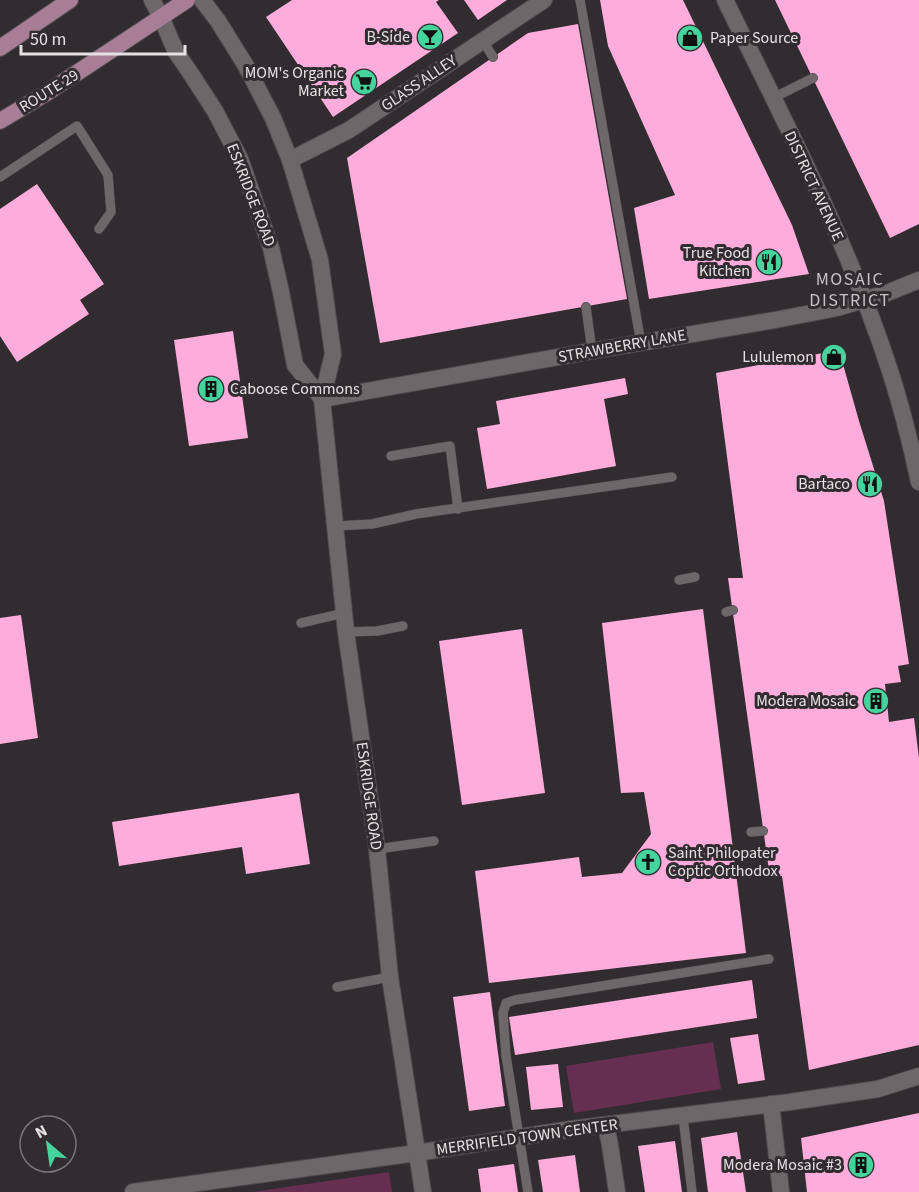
<svg xmlns="http://www.w3.org/2000/svg" width="919" height="1192" font-family="'Source Sans 3',sans-serif">
  <style>
    .green { fill: #662f52 }
    .building { fill: #feacdc }
    .lines { fill: none; stroke-linecap: round; stroke-linejoin: round }
    .service-casing { stroke: #4e4a4c; stroke-width: 10 }
    .minor-casing { stroke: #4e4a4c; stroke-width: 18 }
    .tertiary-casing { stroke: #4e4a4c; stroke-width: 18 }
    .primary-casing { stroke: #4e4a4c; stroke-width: 18 }
    .service { stroke: #6d676a; stroke-width: 9 }
    .minor { stroke: #6d676a; stroke-width: 16 }
    .tertiary { stroke: #6d676a; stroke-width: 16 }
    .primary { stroke: #a77e96; stroke-width: 16 }
    .labels { text-anchor: middle; dominant-baseline: central; stroke-width: 6; stroke-linejoin: round; paint-order: stroke }
    .poi-label { font-size: 16px; fill: #e6e2e4; stroke: #312c2f; text-anchor: end }
    .street-label { font-size: 16px; fill: #e6e2e4; stroke: #312c2f }
    .neighbourhood-label { font-size: 18px; letter-spacing: 1.5px; fill: #c8c1c5; stroke: #312c2f }
  </style>
  <rect width="100%" height="100%" fill="#312c2f"/>
  <g class="green">
    <polygon points="713,1042 721,1089 574,1113 566,1066"/>
    <polygon points="389,1172 392,1192 252,1192"/>
  </g>
  <g class="building">
    <polygon points="292,0 439,0 436,2 458,33 333,117 266,17"/>
    <polygon points="464,0 507,0 478,20"/>
    <polygon points="600,0 683,0 792,225 809,274 649,299 634,208 675,195 608,46"/>
    <polygon points="775,0 919,0 919,224 890,238"/>
    <polygon points="578,24 627,299 380,343 347,158 528,33"/>
    <polygon points="37,184 104,284 80,300 89,314 17,362 0,336 0,209"/>
    <polygon points="233,331 248,438 189,446 174,340"/>
    <polygon points="839,350 859,421 884,501 909,664 898,666 901,682 885,684 889,722 914,718 919,758 919,1045 809,1070 782,876 770,878 728,578 743,578 716,373"/>
    <polygon points="625,378 628,394 604,399 616,466 487,489 477,428 500,424 496,401"/>
    <polygon points="703,609 746,953 489,983 475,871 579,857 582,877 622,873 651,834 644,792 621,793 602,623"/>
    <polygon points="21,615 38,738 0,744 0,618"/>
    <polygon points="522,629 545,793 462,805 439,641"/>
    <polygon points="299,793 310,864 246,874 242,847 119,866 112,822"/>
    <polygon points="752,980 757,1018 515,1055 509,1017"/>
    <polygon points="490,992 505,1106 469,1111 453,997"/>
    <polygon points="758,1034 765,1080 738,1084 730,1038"/>
    <polygon points="558,1064 563,1107 531,1110 526,1067"/>
    <polygon points="919,1113 919,1192 807,1192 801,1138"/>
    <polygon points="737,1132 746,1192 708,1192 701,1138"/>
    <polygon points="675,1141 682,1192 645,1192 638,1146"/>
    <polygon points="575,1155 580,1192 543,1192 538,1160"/>
    <polygon points="514,1164 518,1192 481,1192 478,1169"/>
  </g>
  <g class="lines">
    <g class="service-casing">
      <g id="service">
        <polyline points="580,0 641,343"/>
        <polyline points="483,41 493,57"/>
        <polyline points="773,98 813,78"/>
        <polyline points="0,177 77,126 108,175 111,212 99,229"/>
        <polyline points="586,307 592,351"/>
        <polyline points="391,456 450,446 458,509"/>
        <polyline points="335,526 372,524 416,514 672,477"/>
        <polyline points="679,580 695,577"/>
        <polyline points="726,612 733,610"/>
        <polyline points="301,623 344,613"/>
        <polyline points="346,632 377,631 403,626"/>
        <polyline points="751,832 763,831"/>
        <polyline points="377,849 434,841"/>
        <polyline points="337,987 390,977"/>
        <polyline points="683,1116 692,1192"/>
        <polyline points="528,1192 506,1056 503,1013 506,1003 515,1000 769,959"/>
      </g>
    </g>
    <g class="minor-casing">
      <g id="minor">
        <path d="M725 0C784 120 849 244 890 371 902 408 911 445 919 482"/>
        <polyline points="290,160 349,130 544,0"/>
        <polyline points="771,1104 781,1192"/>
        <polyline points="606,1125 610,1145 617,1192"/>
        <polyline points="133,1192 416,1153 572,1129 790,1102 878,1089 919,1076"/>
      </g>
    </g>
    <g class="tertiary-casing">
      <g id="tertiary">
        <polyline points="152,0 161,17 176,52 193,77 215,111 240,159 271,248 281,292 295,365 322,399"/>
        <polyline points="202,0 218,21 246,66 273,118 290,160 320,260 333,354 322,399 346,632 377,849 390,977 423,1192"/>
        <polyline points="322,399 592,351 775,320 837,308 887,293 919,280"/>
      </g>
    </g>
    <g class="primary-casing">
      <g id="primary">
        <polyline points="0,48 70,0"/>
        <polyline points="0,121 45,94 187,0"/>
      </g>
    </g>
    <use href="#service" class="service"/>
    <use href="#minor" class="minor"/>
    <use href="#tertiary" class="tertiary"/>
    <use href="#primary" class="primary"/>
  </g>
  <defs>
    <g id="bar-disc" transform="scale(1.35)"><circle r="9.5" fill="#46d49e" stroke="#312c2f"/><path d="M-6-5H6L.8 .8V4.5H3.5V6h-7V4.5H-.8V.8Z" fill="#111"/></g>
    <g id="shop-disc" transform="scale(1.35)"><circle r="9.5" fill="#46d49e" stroke="#312c2f"/><path d="M-5-2.5h2.3a2.7 3.5 0 0 1 5.4 0H5L5.5 6h-11ZM-1.5-2.5h3a1.5 2.3 0 0 0-3 0Z" fill="#111"/></g>
    <g id="supermarket-disc" transform="scale(1.35)"><circle r="9.5" fill="#46d49e" stroke="#312c2f"/><path d="M-6-5.5h2.5l.6 2H6L4.5 2H-2.5L-4.4-4H-6ZM-1.5 3.2a1.3 1.3 0 1 0 .1 0ZM3 3.2a1.3 1.3 0 1 0 .1 0Z" fill="#111"/></g>
    <g id="restaurant-disc" transform="scale(1.35)"><circle r="9.5" fill="#46d49e" stroke="#312c2f"/><path d="M-5-6h1v4h1v-4h1v4h1v-4h1v5L-1.5 .5V6h-2V.5L-5-1ZM5-6V6H3V1.5H1.5Q1.5-4 5-6Z" fill="#111"/></g>
    <g id="building-disc" transform="scale(1.35)"><circle r="9.5" fill="#46d49e" stroke="#312c2f"/><path d="M-4-6H4V6H1V3H-1V6H-4ZM-2.5-4.3h1.7v1.8h-1.7ZM.8-4.3h1.7v1.8H.8ZM-2.5-1h1.7V.8h-1.7ZM.8-1h1.7V.8H.8Z" fill="#111"/></g>
    <g id="church-disc" transform="scale(1.35)"><circle r="9.5" fill="#46d49e" stroke="#312c2f"/><path d="M-1.2-6h2.4v3.5h3.3v2.4h-3.3V6h-2.4V-.1h-3.3v-2.4h3.3Z" fill="#111"/></g>
  </defs>
  <g fill-rule="evenodd">
    <use href="#bar-disc" x="430" y="37"/>
    <use href="#shop-disc" x="690" y="38"/>
    <use href="#supermarket-disc" x="364" y="82"/>
    <use href="#restaurant-disc" x="769" y="262"/>
    <use href="#shop-disc" x="834" y="357"/>
    <use href="#building-disc" x="211" y="389"/>
    <use href="#restaurant-disc" x="870" y="484"/>
    <use href="#building-disc" x="876" y="701"/>
    <use href="#church-disc" x="648" y="862"/>
    <use href="#building-disc" x="861" y="1165"/>
  </g>
  <g class="labels">
    <g class="poi-label">
      <text x="410" y="37">B-Side</text>
      <text x="710" y="38" text-anchor="start">Paper Source</text>
      <text x="344" y="73">MOM's Organic<tspan x="344" dy="18">Market</tspan></text>
      <text x="750" y="253">True Food<tspan x="750" dy="18">Kitchen</tspan></text>
      <text x="814" y="357">Lululemon</text>
      <text x="230" y="389" text-anchor="start">Caboose Commons</text>
      <text x="850" y="484">Bartaco</text>
      <text x="856" y="701">Modera Mosaic</text>
      <text x="668" y="853" text-anchor="start">Saint Philopater<tspan x="668" dy="18">Coptic Orthodox</tspan></text>
      <text x="842" y="1165">Modera Mosaic #3</text>
    </g>
    <g class="street-label">
      <text transform="translate(419 83) rotate(-34)">GLASS ALLEY</text>
      <text transform="translate(49 91) rotate(-32)">ROUTE 29</text>
      <text transform="translate(814 186) rotate(65)">DISTRICT AVENUE</text>
      <text transform="translate(251 195) rotate(69)">ESKRIDGE ROAD</text>
      <text transform="translate(622 346) rotate(-10)">STRAWBERRY LANE</text>
      <text transform="translate(369 796) rotate(82)">ESKRIDGE ROAD</text>
      <text transform="translate(527 1137) rotate(-8)">MERRIFIELD TOWN CENTER</text>
    </g>
    <g class="neighbourhood-label">
      <text x="850" y="279">MOSAIC<tspan x="850" dy="21">DISTRICT</tspan></text>
    </g>
  </g>
  <g transform="translate(48 1144) rotate(331)"><circle r="28" fill="#312c2f" stroke="#797577" stroke-width="1.5"/>
  <path d="M0-4.5L10 22L0 15L-10 22Z" fill="#46d49e"/>
  <text y="-9" font-size="16" font-weight="bold" text-anchor="middle" fill="#e6e2e4">N</text>
  </g>
  <path d="M21 45v9h164v-9" fill="none" stroke="#e6e2e4" stroke-width="3"/>
  <text x="30" y="45" font-size="18" fill="#e6e2e4" stroke="#312c2f" stroke-width="4.5" paint-order="stroke">50 m</text>
</svg>
